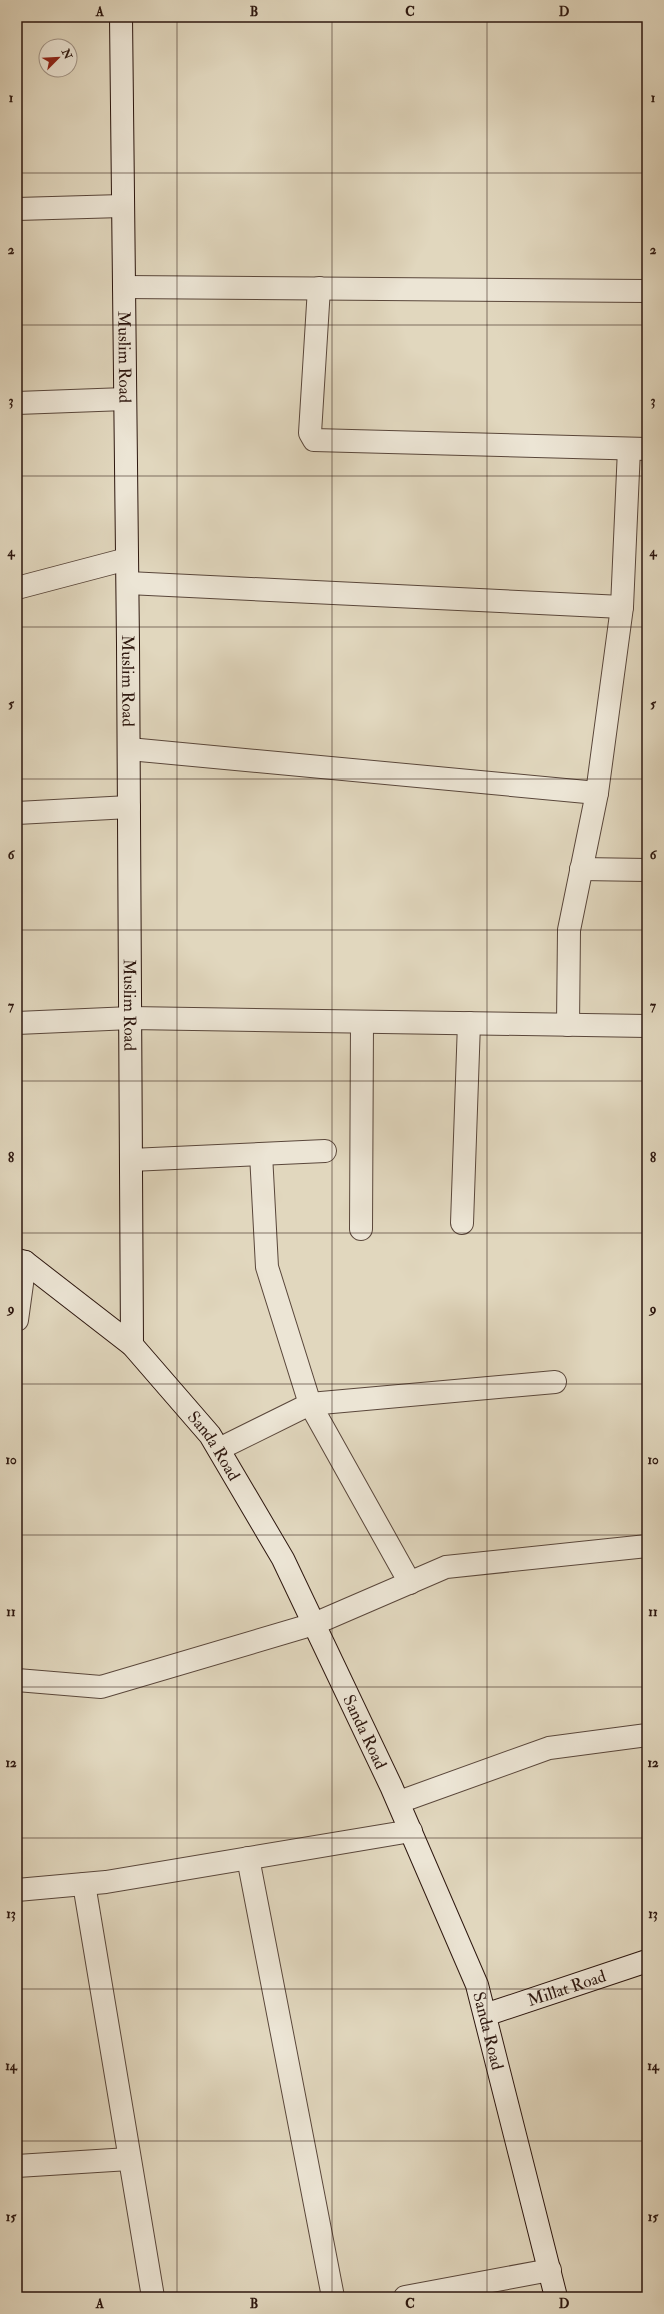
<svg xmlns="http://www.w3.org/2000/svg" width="664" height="2314" font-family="'IM FELL Double Pica',serif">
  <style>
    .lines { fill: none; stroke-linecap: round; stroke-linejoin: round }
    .street-casing { stroke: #5a473b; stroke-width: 24 }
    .secondary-casing { stroke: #2d170f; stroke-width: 24 }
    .street { stroke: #ece5d5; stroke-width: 22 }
    .secondary { stroke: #ece5d5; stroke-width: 22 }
    .grid { fill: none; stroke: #2d170f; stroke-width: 1; stroke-opacity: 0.55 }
    .labels { text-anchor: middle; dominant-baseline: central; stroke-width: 3; stroke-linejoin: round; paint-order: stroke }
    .street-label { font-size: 17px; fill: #2d170f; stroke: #ece5d5 }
    .neatline { fill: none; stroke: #2d170f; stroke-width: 1.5 }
    .grid-label { font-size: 13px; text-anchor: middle; font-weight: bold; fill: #2d170f }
  </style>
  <rect width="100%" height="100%" fill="#e1d7be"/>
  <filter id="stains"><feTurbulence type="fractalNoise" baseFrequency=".005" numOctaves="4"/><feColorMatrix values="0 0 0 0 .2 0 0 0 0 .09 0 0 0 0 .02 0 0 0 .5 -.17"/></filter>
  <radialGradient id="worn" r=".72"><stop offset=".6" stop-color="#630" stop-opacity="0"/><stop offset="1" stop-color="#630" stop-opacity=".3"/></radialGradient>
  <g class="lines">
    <g class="street-casing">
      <g id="street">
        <polyline points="17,209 122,206"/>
        <polyline points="124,287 647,291"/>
        <polyline points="319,288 310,433 314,440 647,449"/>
        <polyline points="17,403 125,399"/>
        <polyline points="128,583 622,607"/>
        <polyline points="17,588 127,559"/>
        <polyline points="129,749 597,793"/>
        <polyline points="17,813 129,807"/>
        <polyline points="581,869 647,870"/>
        <polyline points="17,1023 131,1018 647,1026"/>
        <polyline points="568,1025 569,930 597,793 622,607 629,449"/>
        <polyline points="261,1154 267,1267 310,1404 410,1583"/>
        <polyline points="131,1160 325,1151"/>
        <polyline points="462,1223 469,1023"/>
        <polyline points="361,1229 362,1022"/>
        <polyline points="17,1320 25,1262"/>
        <polyline points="219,1449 310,1404 555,1382"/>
        <polyline points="17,1680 101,1687 314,1624 446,1567 647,1546"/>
        <polyline points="399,1802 549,1748 647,1735"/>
        <polyline points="248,1858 333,2297"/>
        <polyline points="84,1884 153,2297"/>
        <polyline points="17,1890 106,1882 411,1831"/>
        <polyline points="17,2166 129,2159"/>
        <polyline points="405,2297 550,2270"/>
      </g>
    </g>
    <g class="secondary-casing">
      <g id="secondary">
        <path id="s1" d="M121 17 128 644 132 1345"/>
        <path id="s2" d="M17 1260 25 1262 132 1345 210 1435 283 1559 391 1786 477 1985 556 2297"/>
        <path id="s3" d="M485 2015 647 1961"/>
      </g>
    </g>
    <use href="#street" class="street"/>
    <use href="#secondary" class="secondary"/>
  </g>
  <path class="grid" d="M177 17V2297M332 17V2297M487 17V2297M17 173H647M17 325H647M17 476H647M17 627H647M17 779H647M17 930H647M17 1081H647M17 1233H647M17 1384H647M17 1535H647M17 1687H647M17 1838H647M17 1989H647M17 2141H647"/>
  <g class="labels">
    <g class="street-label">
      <text stroke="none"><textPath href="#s1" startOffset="340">Muslim Road</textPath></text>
      <text stroke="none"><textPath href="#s1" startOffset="664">Muslim Road</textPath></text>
      <text stroke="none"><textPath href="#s1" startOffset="988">Muslim Road</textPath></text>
      <text stroke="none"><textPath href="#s2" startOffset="274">Sanda Road</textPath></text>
      <text stroke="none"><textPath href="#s2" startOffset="598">Sanda Road</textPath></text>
      <text stroke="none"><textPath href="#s3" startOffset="86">Millat Road</textPath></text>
      <text stroke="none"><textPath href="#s2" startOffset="922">Sanda Road</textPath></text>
    </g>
  </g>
  <rect width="664" height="2314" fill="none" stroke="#e1d7be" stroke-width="44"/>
  <g transform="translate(58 58) rotate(66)"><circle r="19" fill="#ece5d5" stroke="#a09386"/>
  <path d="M0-3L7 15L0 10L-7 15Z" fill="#8f2418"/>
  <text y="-6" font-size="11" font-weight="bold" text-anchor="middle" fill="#2d170f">N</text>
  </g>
  <rect x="22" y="22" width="620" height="2270" class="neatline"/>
  <g class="grid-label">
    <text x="100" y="16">A</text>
    <text x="254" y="16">B</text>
    <text x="410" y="16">C</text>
    <text x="564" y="16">D</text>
    <text x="11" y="102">1</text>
    <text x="653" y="102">1</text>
    <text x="11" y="254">2</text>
    <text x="653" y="254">2</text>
    <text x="11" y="405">3</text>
    <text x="653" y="405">3</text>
    <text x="11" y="556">4</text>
    <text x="653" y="556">4</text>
    <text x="11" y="708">5</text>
    <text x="653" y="708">5</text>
    <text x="11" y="859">6</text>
    <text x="653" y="859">6</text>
    <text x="11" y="1010">7</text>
    <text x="653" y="1010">7</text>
    <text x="11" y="1162">8</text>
    <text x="653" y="1162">8</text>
    <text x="11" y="1313">9</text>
    <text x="653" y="1313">9</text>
    <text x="11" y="1464">10</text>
    <text x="653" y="1464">10</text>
    <text x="11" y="1616">11</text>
    <text x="653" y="1616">11</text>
    <text x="11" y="1767">12</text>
    <text x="653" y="1767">12</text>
    <text x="11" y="1918">13</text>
    <text x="653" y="1918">13</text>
    <text x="11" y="2070">14</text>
    <text x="653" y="2070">14</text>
    <text x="11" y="2221">15</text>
    <text x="653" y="2221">15</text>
    <text x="100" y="2308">A</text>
    <text x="254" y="2308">B</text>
    <text x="410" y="2308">C</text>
    <text x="564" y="2308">D</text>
  </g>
  <rect width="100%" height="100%" filter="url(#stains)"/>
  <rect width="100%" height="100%" fill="url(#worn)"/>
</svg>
